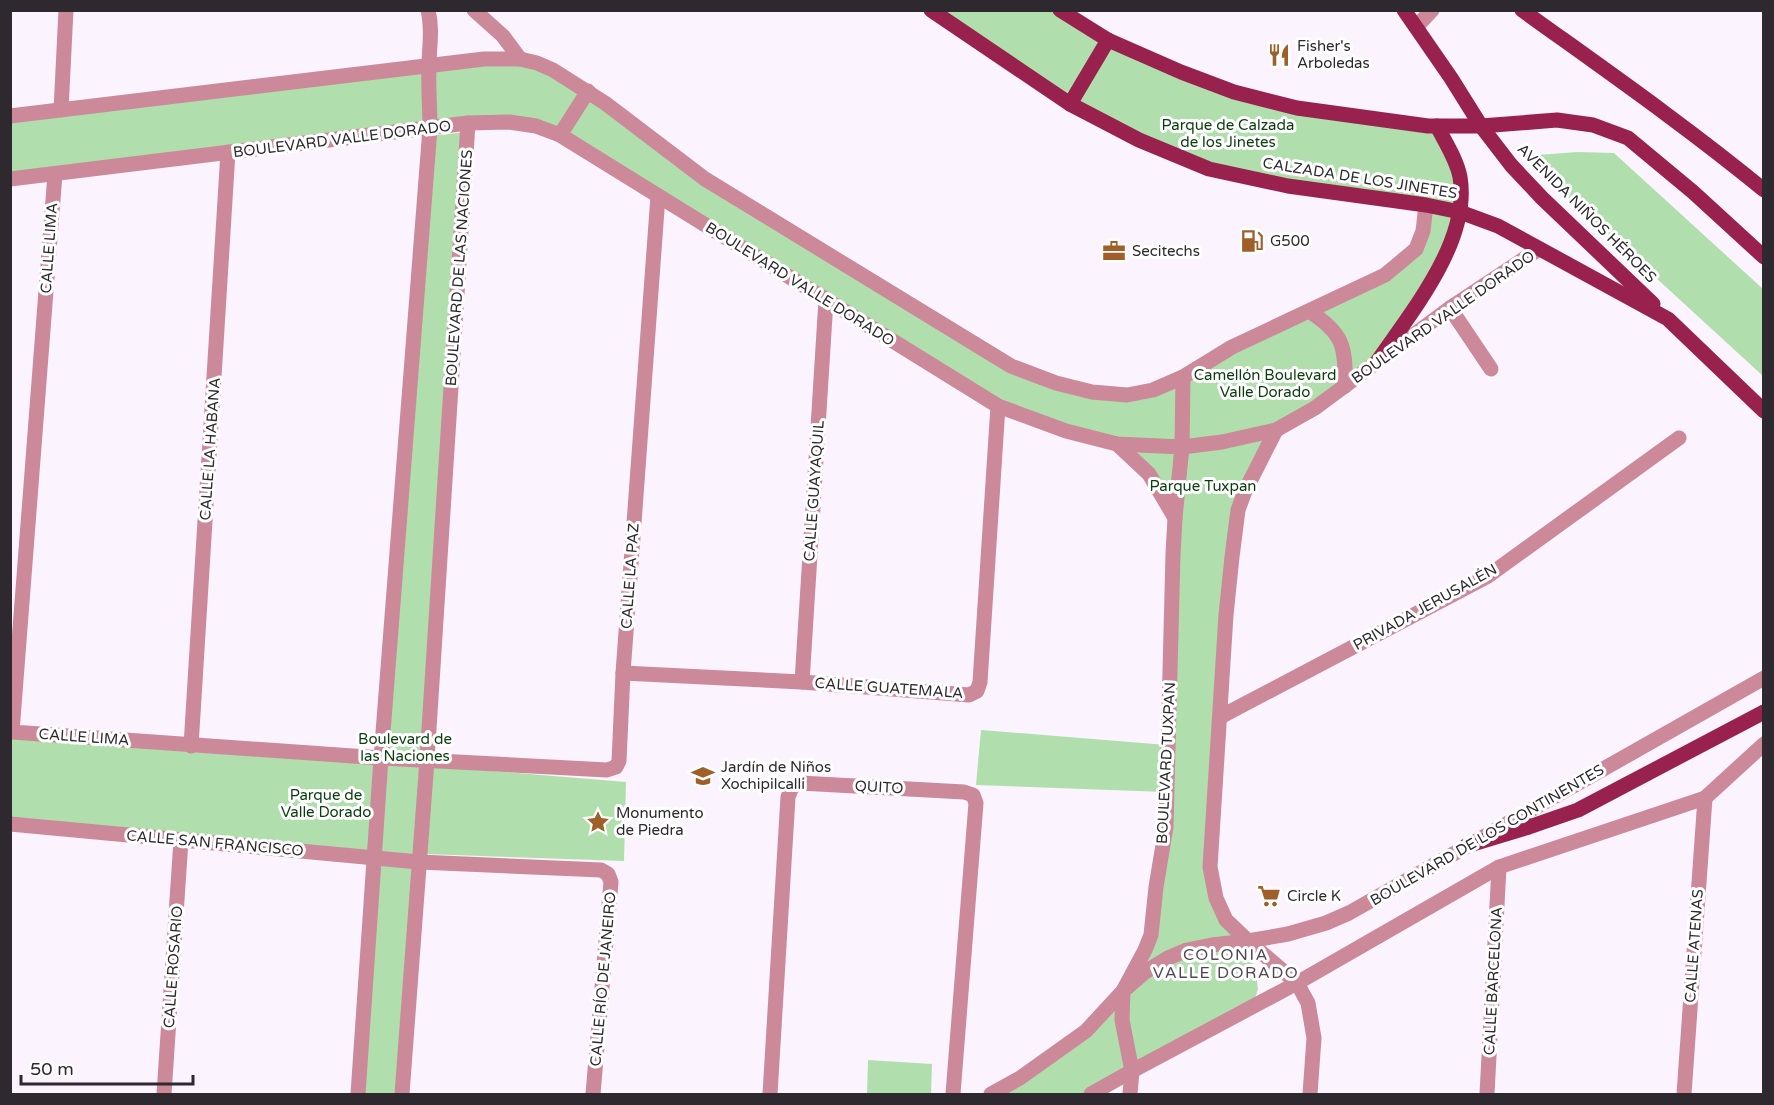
<svg xmlns="http://www.w3.org/2000/svg" width="1774" height="1105" font-family="'Varela Round',sans-serif">
  <style>
    .park { fill: #b0dead }
    .lines { fill: none; stroke-linecap: round; stroke-linejoin: round }
    .minor { stroke: #cb8999; stroke-width: 15 }
    .major { stroke: #98214e; stroke-width: 15 }
    .labels { text-anchor: middle; dominant-baseline: central; stroke-width: 6; stroke-linejoin: round; paint-order: stroke }
    .poi-label { font-size: 15px; fill: #2d292f; stroke: #fff; text-anchor: start }
    .park-label { font-size: 15px; fill: #0a3d0d; stroke: #fff }
    .street-label { font-size: 15px; fill: #2d292f; stroke: #fff }
    .neighbourhood-label { font-size: 16px; letter-spacing: 1.5px; fill: #514655; stroke: #fff }
  </style>
  <rect width="100%" height="100%" fill="#fbf3fe"/>
  <g class="park">
    <polygon points="936,11 1057,11 1177,76 1273,110 1418,129 1436,129 1456,173 1456,210 1217,170 1070,101"/>
    <polygon points="521,61 587,94 1010,369 1128,397 1310,314 1335,336 1342,384 1276,426 1222,439 1117,442 999,403 530,122 11,179 10,116"/>
    <polygon points="467,132 400,1094 360,1094 429,136"/>
    <polygon points="1578,152 1614,153 1763,289 1763,376 1523,156"/>
    <polygon points="1426,208 1458,215 1451,240 1378,360 1347,383 1347,365 1312,310 1416,251"/>
    <polygon points="1273,432 1239,502 1215,898 1244,941 1213,943 1145,971 1146,950 1157,888 1176,518 1121,446"/>
    <polygon points="981,730 1167,745 1165,792 976,785"/>
    <polygon points="11,732 381,758 375,858 11,824"/>
    <polygon points="431,766 626,782 624,861 425,854"/>
    <polygon points="1238,947 1255,966 1258,989 1254,1002 1084,1094 997,1094 1104,1015 1169,960"/>
    <polygon points="868,1060 932,1064 931,1094 867,1094"/>
  </g>
  <g class="lines">
    <g class="minor">
      <polyline points="474,10 503,36 520,59"/>
      <polyline points="1417,26 1432,10"/>
      <polyline points="61,110 66,10"/>
      <polyline points="10,116 484,59 520,59 537,63 553,70 605,103 705,179 1011,366 1056,383 1092,392 1127,395 1153,390 1183,377 1232,347 1385,275 1416,249 1423,231 1426,205"/>
      <polyline points="560,135 588,91"/>
      <polyline points="55,174 12,732 381,758 607,770 616,767 619,761 623,673 658,196"/>
      <polyline points="10,179 468,123 509,122 536,126 560,135 998,406 1066,431 1117,444 1182,447 1222,442 1276,430 1315,408 1450,308 1539,249"/>
      <polyline points="1450,308 1491,369"/>
      <path d="M1309 311C1343 333 1346 346 1345 386"/>
      <polyline points="1276,430 1245,491 1238,510 1232,557 1226,615 1210,867 1216,898 1226,920 1248,941 1297,983 1308,1003 1314,1038 1310,1094"/>
      <polyline points="1117,444 1149,474 1175,518"/>
      <polyline points="623,673 802,682 969,695 977,691 980,682 998,406"/>
      <polyline points="802,682 826,300"/>
      <polyline points="1220,717 1488,576 1679,438"/>
      <polyline points="191,746 228,152"/>
      <polyline points="10,824 419,862 601,870 608,874 611,882 593,1094"/>
      <polyline points="164,1094 181,840"/>
      <path d="M358 1094 381 758 430 128C430 107 428 87 429 66 429 47 433 30 428 10"/>
      <polyline points="402,1094 427,760 468,123"/>
      <polyline points="770,1094 788,797 792,787 800,783 964,792 973,795 976,803 953,1094"/>
      <polyline points="991,1094 1020,1078 1086,1031 1123,991 1145,972 1168,958 1187,950 1212,945 1248,941 1288,934 1326,923 1349,913 1764,678"/>
      <polyline points="1091,1094 1132,1071 1297,983 1499,867 1705,798 1764,744"/>
      <polyline points="1130,1094 1132,1071 1122,1020 1123,991 1145,950 1151,935 1156,887 1166,827 1173,554 1175,518 1182,447 1183,377"/>
      <polyline points="1487,1094 1499,867"/>
      <polyline points="1684,1094 1705,798"/>
    </g>
    <g class="major">
      <polyline points="931,10 1070,104 1139,140 1209,169 1288,186 1426,205 1460,212 1498,226 1668,319 1764,411"/>
      <polyline points="1060,10 1108,40 1181,72 1234,92 1297,108 1428,126 1481,126 1557,120 1593,125 1628,138 1693,192 1764,257"/>
      <polyline points="1404,10 1451,78 1481,126 1511,165 1542,198 1653,304"/>
      <path d="M1522 10C1604 69 1686 126 1764 190"/>
      <polyline points="1070,104 1108,40"/>
      <path d="M1377 362C1411 312 1471 241 1460 177 1457 160 1445 142 1437 126"/>
      <polyline points="1466,846 1529,827 1578,810 1764,712"/>
    </g>
  </g>
  <defs>
    <g id="restaurant-bare" transform="scale(1.8)"><path d="M-5-6h1v4h1v-4h1v4h1v-4h1v5L-1.5 .5V6h-2V.5L-5-1ZM5-6V6H3V1.5H1.5Q1.5-4 5-6Z" fill="#9f5f28" stroke="#fff" stroke-width="2.5" paint-order="stroke"/></g>
    <g id="fuel-bare" transform="scale(1.8)"><path d="M-5.5-6h7V0h2V4h1.3V-2.5L3-4.5l.8-.8L6-3V5H2.5V1h-1V6h-7ZM-4.2-4.7v3.2H.2V-4.7Z" fill="#9f5f28" stroke="#fff" stroke-width="2.5" paint-order="stroke"/></g>
    <g id="office-bare" transform="scale(1.8)"><path d="M-6-3h4V-5.5h4V-3h4V5H-6ZM-1-4.5V-3h2v-1.5ZM-6 0V1H6V0Z" fill="#9f5f28" stroke="#fff" stroke-width="2.5" paint-order="stroke"/></g>
    <g id="school-bare" transform="scale(1.8)"><path d="M0-5L7-2L0 1L-7-2ZM-4 1L0 2.5L4 1V4Q0 6-4 4Z" fill="#9f5f28" stroke="#fff" stroke-width="2.5" paint-order="stroke"/></g>
    <g id="sight-bare" transform="scale(1.8)"><path d="M0-6L1.8-2.2L6-1.7L2.9 1.2L3.7 5.4L0 3.3L-3.7 5.4L-2.9 1.2L-6-1.7L-1.8-2.2Z" fill="#9f5f28" stroke="#fff" stroke-width="2.5" paint-order="stroke"/></g>
    <g id="supermarket-bare" transform="scale(1.8)"><path d="M-6-5.5h2.5l.6 2H6L4.5 2H-2.5L-4.4-4H-6ZM-1.5 3.2a1.3 1.3 0 1 0 .1 0ZM3 3.2a1.3 1.3 0 1 0 .1 0Z" fill="#9f5f28" stroke="#fff" stroke-width="2.5" paint-order="stroke"/></g>
  </defs>
  <g fill-rule="evenodd">
    <use href="#restaurant-bare" x="1279" y="55"/>
    <use href="#fuel-bare" x="1252" y="241"/>
    <use href="#office-bare" x="1114" y="251"/>
    <use href="#school-bare" x="703" y="776"/>
    <use href="#sight-bare" x="598" y="822"/>
    <use href="#supermarket-bare" x="1269" y="896"/>
  </g>
  <g class="labels">
    <g class="poi-label">
      <text x="1297" y="46">Fisher's<tspan x="1297" dy="17">Arboledas</tspan></text>
      <text x="1270" y="241">G500</text>
      <text x="1132" y="251">Secitechs</text>
      <text x="721" y="767">Jardín de Niños<tspan x="721" dy="17">Xochipilcalli</tspan></text>
      <text x="616" y="813">Monumento<tspan x="616" dy="17">de Piedra</tspan></text>
      <text x="1287" y="896">Circle K</text>
    </g>
    <g class="park-label">
      <text x="1228" y="125">Parque de Calzada<tspan x="1228" dy="17">de los Jinetes</tspan></text>
      <text x="1265" y="375">Camellón Boulevard<tspan x="1265" dy="17">Valle Dorado</tspan></text>
      <text x="1203" y="486">Parque Tuxpan</text>
      <text x="405" y="739">Boulevard de<tspan x="405" dy="17">las Naciones</tspan></text>
      <text x="326" y="795">Parque de<tspan x="326" dy="17">Valle Dorado</tspan></text>
    </g>
    <g class="street-label">
      <text transform="translate(342 139) rotate(-7)">BOULEVARD VALLE DORADO</text>
      <text transform="translate(1360 178) rotate(9)">CALZADA DE LOS JINETES</text>
      <text transform="translate(1587 213) rotate(45)">AVENIDA NIÑOS HÉROES</text>
      <text transform="translate(49 248) rotate(-86)">CALLE LIMA</text>
      <text transform="translate(459 268) rotate(-86)">BOULEVARD DE LAS NACIONES</text>
      <text transform="translate(800 284) rotate(32)">BOULEVARD VALLE DORADO</text>
      <text transform="translate(1443 317) rotate(-35)">BOULEVARD VALLE DORADO</text>
      <text transform="translate(210 449) rotate(-86)">CALLE LA HABANA</text>
      <text transform="translate(814 491) rotate(-86)">CALLE GUAYAQUIL</text>
      <text transform="translate(630 576) rotate(-86)">CALLE LA PAZ</text>
      <text transform="translate(1425 607) rotate(-29)">PRIVADA JERUSALÉN</text>
      <text transform="translate(889 688) rotate(4)">CALLE GUATEMALA</text>
      <text transform="translate(84 737) rotate(4)">CALLE LIMA</text>
      <text transform="translate(1166 763) rotate(-87)">BOULEVARD TUXPAN</text>
      <text transform="translate(879 787) rotate(3)">QUITO</text>
      <text transform="translate(1487 835) rotate(-30)">BOULEVARD DE LOS CONTINENTES</text>
      <text transform="translate(215 843) rotate(5)">CALLE SAN FRANCISCO</text>
      <text transform="translate(1694 946) rotate(-86)">CALLE ATENAS</text>
      <text transform="translate(173 967) rotate(-86)">CALLE ROSARIO</text>
      <text transform="translate(603 979) rotate(-85)">CALLE RÍO DE JANEIRO</text>
      <text transform="translate(1493 981) rotate(-87)">CALLE BARCELONA</text>
    </g>
    <g class="neighbourhood-label">
      <text x="1226" y="955">COLONIA<tspan x="1226" dy="18">VALLE DORADO</tspan></text>
    </g>
  </g>
  <rect width="1774" height="1105" fill="none" stroke="#2d292f" stroke-width="24"/>
  <path d="M21 1075v9h172v-9" fill="none" stroke="#2d292f" stroke-width="3"/>
  <text x="30" y="1075" font-size="18" fill="#2d292f" stroke="#ffffff" stroke-width="4.5" paint-order="stroke">50 m</text>
</svg>
